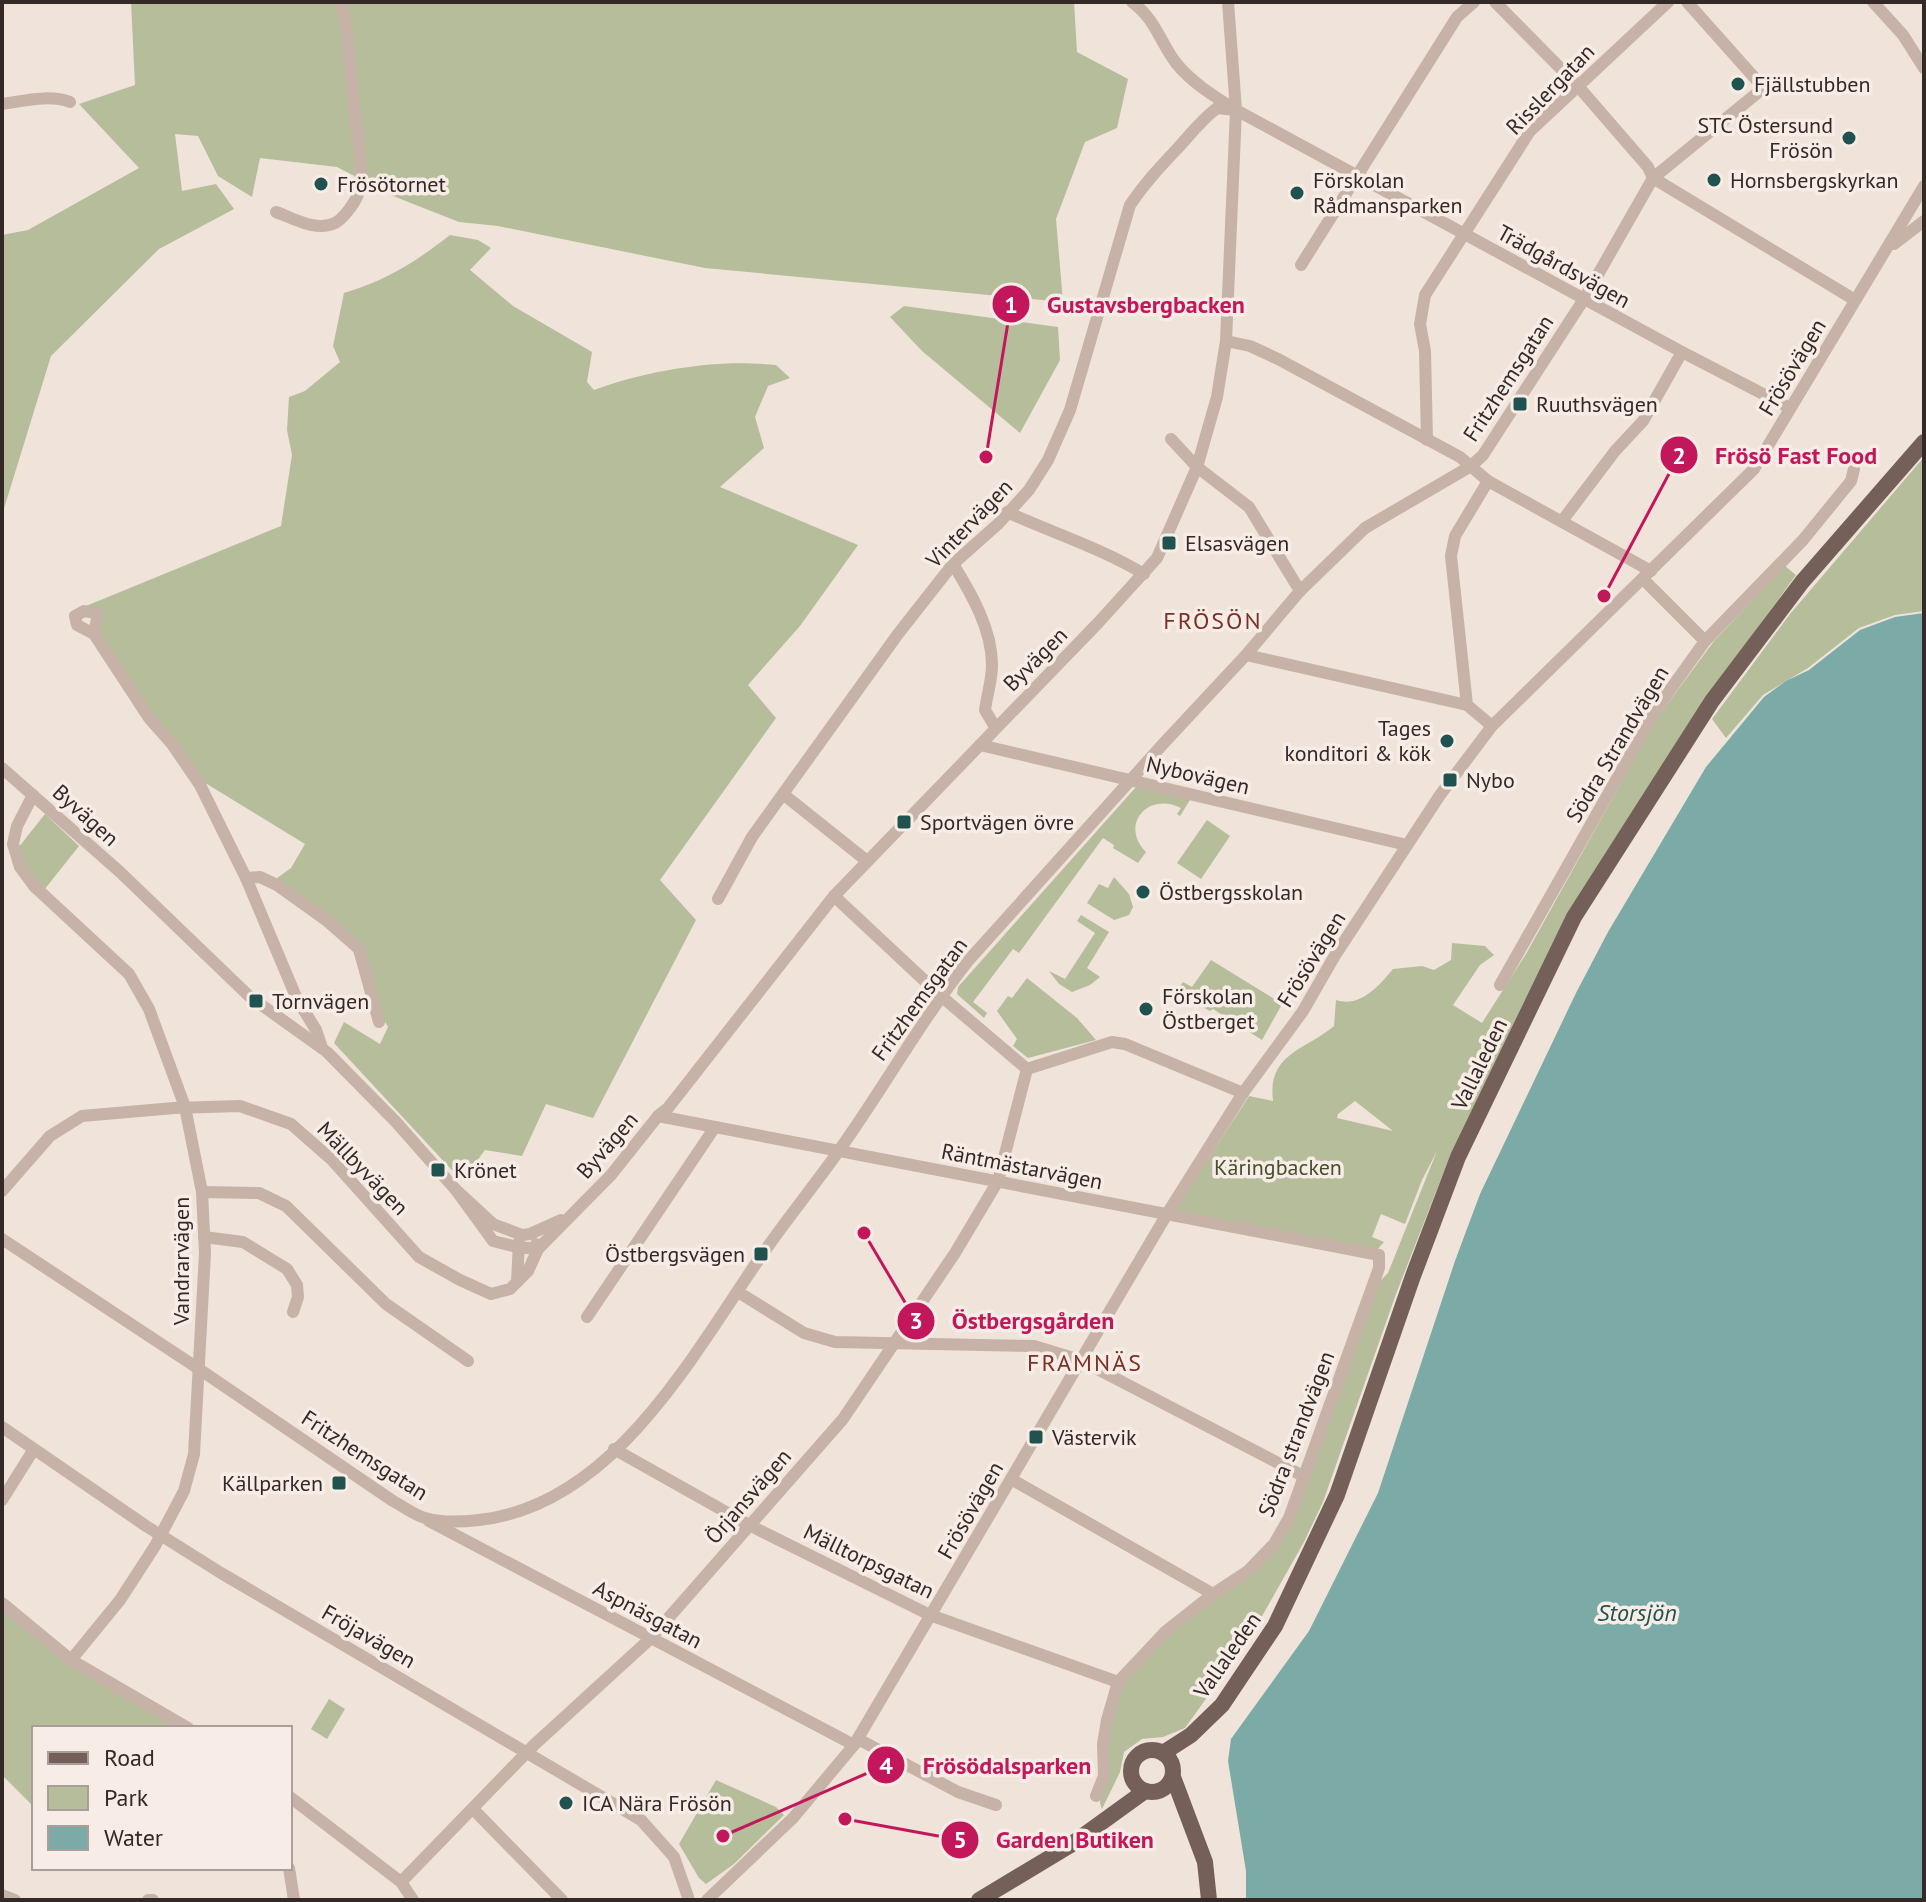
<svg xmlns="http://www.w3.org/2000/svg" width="1926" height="1902" font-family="'PT Sans',sans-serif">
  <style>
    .green { fill: #b6bd9b; fill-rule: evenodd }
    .water { fill: #7baaa7 }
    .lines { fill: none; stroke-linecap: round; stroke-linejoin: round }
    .minor { stroke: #c6b2a7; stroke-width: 12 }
    .major { stroke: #745f59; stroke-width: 16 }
    .poi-dot { fill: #20524f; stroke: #f7ede6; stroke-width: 3 }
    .labels { text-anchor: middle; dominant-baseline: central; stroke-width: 7; stroke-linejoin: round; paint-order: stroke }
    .poi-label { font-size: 22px; fill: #332927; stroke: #f7ede6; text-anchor: start }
    .street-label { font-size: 22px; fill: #332927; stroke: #f7ede6 }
    .park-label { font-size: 22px; fill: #47502d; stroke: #f7ede6 }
    .neighbourhood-label { font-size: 24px; letter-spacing: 2px; fill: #7c3126; stroke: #f7ede6 }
    .water-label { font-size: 24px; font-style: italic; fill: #20524f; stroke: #f7ede6 }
    .leader { fill: none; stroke: #c2185b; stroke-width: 3 }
    .callout-dot { fill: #c2185b; stroke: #f7ede6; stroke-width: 3 }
    .mark-label { font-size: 24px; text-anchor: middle; font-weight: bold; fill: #fff }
    .callout-label { font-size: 24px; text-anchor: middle; font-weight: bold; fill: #c2185b; stroke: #f7ede6; stroke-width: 7; stroke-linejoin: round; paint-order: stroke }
  </style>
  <rect width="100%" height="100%" fill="#efe3da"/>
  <g class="green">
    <polygon points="131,2 1074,2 1077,52 1128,79 1117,128 1085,142 1056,219 1063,302 705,268 498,226 459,222 393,196 337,167 260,158 252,197 218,176 198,136 175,134 182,191 216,184 234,209 159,249 51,356 2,515 2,235 28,230 139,168 79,104 135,85"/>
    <path d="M450 235 478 240 491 248 470 270 513 306 592 352 587 382 594 390C650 370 716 359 776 365L790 378 768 386 755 417 764 448 720 487 858 545 800 626 748 685 776 718 660 880 696 920 593 1118 546 1104 522 1156 485 1150 462 1181 334 1043 344 1022 380 1044 388 1027 377 1008 369 1003 351 944 274 886 277 878 291 868 305 844 202 781 151 717 98 633 86 606 281 526 292 455 287 430 289 397 305 391 340 362 333 346 344 293C387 280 414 263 450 235Z"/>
    <polygon points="904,306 1058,327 1060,360 1020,433 922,351 890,317"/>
    <polygon points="1924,457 1924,611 1895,615 1859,628 1808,668 1763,695 1726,738 1712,719 1790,614"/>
    <path d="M1785 566 1796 575 1707 697 1571 912 1450 1156 1396 1294 1323 1502 1304 1542 1249 1639 1185 1728 1163 1737 1142 1739 1124 1752 1120 1772 1102 1809 1100 1803 1106 1746 1122 1684 1144 1659 1198 1610 1241 1582 1263 1564 1280 1542 1379 1282 1388 1273 1437 1151 1422 1180 1405 1224 1381 1214 1372 1237 1384 1242 1375 1252 1174 1212 1249 1096 1273 1101C1267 1053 1306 1050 1334 1026L1336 1000C1360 1008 1379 986 1393 969L1422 966 1434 970 1451 960 1452 943 1485 946 1494 955 1480 965 1453 1005 1482 1023 1526 954 1657 718 1714 641ZM1355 1101 1393 1131 1337 1118 1338 1114Z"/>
    <path d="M1136 787 1190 800 1180 816 1177 814 1181 808C1148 791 1119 825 1146 852L1138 863 1113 848 1114 845 1103 838 1019 953 1013 949 973 1002 987 1013 984 1018 957 994 958 987Z"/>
    <polygon points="45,814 79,846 44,890 27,871 18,848"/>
    <polygon points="1207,820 1230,836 1201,879 1177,863"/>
    <polygon points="1114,877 1129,894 1133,907 1129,915 1114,920 1087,903 1099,884 1108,888"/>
    <polygon points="1081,915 1109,932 1087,968 1100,977 1090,985 1072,992 1059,984 1049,971 1065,979 1095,933 1077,921"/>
    <polygon points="1211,960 1276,1000 1281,1006 1262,1040 1213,1009 1210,1011 1176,992 1183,982 1192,987"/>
    <polygon points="1027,978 1077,1018 1096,1040 1028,1058 1013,1046 1017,1039 997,1011 1008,996 1012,998"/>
    <polygon points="2,1606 59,1654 184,1728 34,1728 34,1807 2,1775"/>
    <polygon points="329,1699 345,1709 327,1739 311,1729"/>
    <polygon points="716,1780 776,1807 784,1815 734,1864 706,1884 699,1878 679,1844"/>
  </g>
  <polygon class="water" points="1924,613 1924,1900 1246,1900 1246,1871 1228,1761 1231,1739 1309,1631 1378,1493 1455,1261 1480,1194 1576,993 1608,932 1706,767 1764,697 1786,681 1809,670 1860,630 1895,617"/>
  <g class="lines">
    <g class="minor">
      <path d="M1132 2C1155 18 1160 42 1176 63 1191 82 1215 97 1236 110L1682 352 1790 408"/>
      <polyline points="1495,2 1577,85 1648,167 1653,178 1855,300"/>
      <polyline points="1873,2 1903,35 1924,68"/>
      <path d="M2 104C24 101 49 94 70 102"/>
      <path d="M276 212C293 218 316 232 335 223 343 219 355 203 358 194 365 167 357 134 354 107 350 72 350 37 341 2"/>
      <polyline points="1894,244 1924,221"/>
      <polyline points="1301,265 1457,17 1474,2"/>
      <polyline points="1226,341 1250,346 1278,359 1460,457 1488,481 1651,571"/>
      <polyline points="1171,439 1197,467 1249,507 1300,591"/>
      <polyline points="1427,440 1425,351 1420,324 1425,295 1530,131 1668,2"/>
      <polyline points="1488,481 1455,536 1451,556 1467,705 1492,726"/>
      <path d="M1007 512C1053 533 1101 548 1144 574"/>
      <polyline points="1562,521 1615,451 1643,421 1682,352"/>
      <path d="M953 564C971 593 992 629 992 665 992 680 987 695 985 710L995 727"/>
      <polyline points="1643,579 1705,641"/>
      <polyline points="94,634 77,625 75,616 84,611 98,614 94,634 149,718 172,744 200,785 246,878 297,999 316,1030 322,1048"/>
      <polyline points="1246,655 1467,705"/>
      <polyline points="980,745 1407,845"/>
      <polyline points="2,768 120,872 249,996 327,1052 396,1122 456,1190 493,1224 522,1235 530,1234 561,1220"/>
      <polyline points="783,794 867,861"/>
      <polyline points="33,795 17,826 13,844 20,867 34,886 129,974 149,1009 185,1107 202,1192 205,1253 194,1454 184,1491 155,1546 120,1600 71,1660"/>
      <polyline points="246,878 260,877 277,885 326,920 359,949 379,1022"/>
      <polyline points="834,896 941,996 1027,1069 1112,1042 1125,1044 1243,1093"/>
      <path d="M718 899 752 837 898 634 953 564 998 524 1029 490 1048 460 1070 410 1130 205C1144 184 1159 168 1176 150 1190 135 1200 121 1217 108L1236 110"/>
      <polyline points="1500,985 1655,711 1705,641 1803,540 1851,481 1854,469"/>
      <polyline points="658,1116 1379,1255 1379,1268 1289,1518 1274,1544 1248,1571 1213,1594 1165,1632 1118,1682 1107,1720 1103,1744 1104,1776 1096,1796"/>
      <polyline points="456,1190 493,1241 517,1247 538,1249 611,1175 658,1116 668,1108 834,896 1098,623 1157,558 1197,467 1217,397 1226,341 1236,110 1228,2"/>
      <polyline points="2,1191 50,1136 82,1116 174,1108 240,1106 291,1124 332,1160 419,1257 460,1280 491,1294 510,1289 528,1271 538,1249 536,1244"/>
      <polyline points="202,1192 259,1193 286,1206 386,1304 468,1361"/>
      <polyline points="204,1237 243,1242 287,1269 297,1285 298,1297 293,1312"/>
      <path d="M2 1239 199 1369 393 1501C403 1506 414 1515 425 1518 442 1523 462 1522 479 1520 610 1506 688 1363 755 1265 781 1226 811 1190 838 1152 883 1089 920 1022 968 961L1163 744 1246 655 1300 591 1365 528 1471 466 1483 455 1584 299 1653 178 1761 90V85L1687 2"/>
      <polyline points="517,1282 519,1242"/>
      <polyline points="738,1292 804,1333 835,1342 1034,1346 1080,1360 1305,1477"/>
      <polyline points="587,1317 715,1127"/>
      <polyline points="2,1427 146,1526 221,1573 641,1820 674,1857 689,1900"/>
      <polyline points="614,1449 749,1525 930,1615 1118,1682"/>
      <polyline points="1011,1479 1213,1594"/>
      <polyline points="2,1500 34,1449"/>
      <polyline points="429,1521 854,1745"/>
      <polyline points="2,1603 71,1660 188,1728"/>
      <polyline points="858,1739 958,1792 996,1805"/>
      <polyline points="290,1797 401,1882 413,1900"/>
      <polyline points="473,1809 562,1900"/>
      <polyline points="289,1868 294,1900"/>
      <polyline points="401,1882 534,1745 650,1639 843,1419 955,1253 998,1181 1027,1069"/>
      <polyline points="2,1895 15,1900"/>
      <polyline points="148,1900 153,1900"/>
      <polyline points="707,1900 793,1818 854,1745 1167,1214 1243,1093 1303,1011 1334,957 1440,795 1492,726 1754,469 1924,186"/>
    </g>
    <g class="major">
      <circle cx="1152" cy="1771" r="21"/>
      <polyline points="1163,1753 1191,1735 1222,1705 1275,1626 1337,1495 1413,1276 1458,1157 1574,917 1712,701 1802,582 1924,442"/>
      <polyline points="1173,1777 1205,1862 1209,1900"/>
      <polyline points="979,1900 1069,1846 1145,1791"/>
    </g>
  </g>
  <g class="poi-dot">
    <circle cx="1738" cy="84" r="8"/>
    <circle cx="1849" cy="138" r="8"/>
    <circle cx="1714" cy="180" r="8"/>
    <circle cx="321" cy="184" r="8"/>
    <circle cx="1297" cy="193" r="8"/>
    <rect x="1512" y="396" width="16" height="16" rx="4"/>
    <rect x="1161" y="535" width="16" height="16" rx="4"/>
    <circle cx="1447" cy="741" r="8"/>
    <rect x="1442" y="772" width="16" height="16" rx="4"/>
    <rect x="896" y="814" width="16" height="16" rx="4"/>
    <circle cx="1143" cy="892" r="8"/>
    <rect x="248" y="993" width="16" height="16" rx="4"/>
    <circle cx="1146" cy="1009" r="8"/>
    <rect x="430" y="1162" width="16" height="16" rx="4"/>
    <rect x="753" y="1246" width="16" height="16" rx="4"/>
    <rect x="1028" y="1429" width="16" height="16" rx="4"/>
    <rect x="331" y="1475" width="16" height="16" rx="4"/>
    <circle cx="566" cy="1803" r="8"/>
  </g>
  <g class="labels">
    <g class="poi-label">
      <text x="1754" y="84">Fjällstubben</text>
      <text x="1833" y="125" text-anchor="end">STC Östersund<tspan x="1833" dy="25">Frösön</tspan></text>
      <text x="1313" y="180">Förskolan<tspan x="1313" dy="25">Rådmansparken</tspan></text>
      <text x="1730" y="180">Hornsbergskyrkan</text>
      <text x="337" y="184">Frösötornet</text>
      <text x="1536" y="404">Ruuthsvägen</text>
      <text x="1185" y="543">Elsasvägen</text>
      <text x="1431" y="728" text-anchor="end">Tages<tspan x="1431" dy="25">konditori &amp; kök</tspan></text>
      <text x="1466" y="780">Nybo</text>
      <text x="920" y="822">Sportvägen övre</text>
      <text x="1159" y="892">Östbergsskolan</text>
      <text x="1162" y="996">Förskolan<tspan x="1162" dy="25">Östberget</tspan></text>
      <text x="272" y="1001">Tornvägen</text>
      <text x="454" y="1170">Krönet</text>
      <text x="745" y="1254" text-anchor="end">Östbergsvägen</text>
      <text x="1052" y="1437">Västervik</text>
      <text x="323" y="1483" text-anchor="end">Källparken</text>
      <text x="582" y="1803">ICA Nära Frösön</text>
    </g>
    <g class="street-label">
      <text transform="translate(1550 89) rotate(-46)">Risslergatan</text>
      <text transform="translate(1564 266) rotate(29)">Trädgårdsvägen</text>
      <text transform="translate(1792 367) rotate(-59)">Frösövägen</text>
      <text transform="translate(1508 378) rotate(-57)">Fritzhemsgatan</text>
      <text transform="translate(969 523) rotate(-46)">Vintervägen</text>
      <text transform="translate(1035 659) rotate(-45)">Byvägen</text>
      <text transform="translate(1617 744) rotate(-59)">Södra Strandvägen</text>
      <text transform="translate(1198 775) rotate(13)">Nybovägen</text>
      <text transform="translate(86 815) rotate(42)">Byvägen</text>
      <text transform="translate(1311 959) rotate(-58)">Frösövägen</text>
      <text transform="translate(919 999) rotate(-54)">Fritzhemsgatan</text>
      <text transform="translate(1479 1064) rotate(-64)">Vallaleden</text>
      <text transform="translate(607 1145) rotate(-49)">Byvägen</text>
      <text transform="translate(1022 1166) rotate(11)">Räntmästarvägen</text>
      <text transform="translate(363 1168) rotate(46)">Mällbyvägen</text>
      <text transform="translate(181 1261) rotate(-90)">Vandrarvägen</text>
      <text transform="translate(1296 1434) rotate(-69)">Södra strandvägen</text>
      <text transform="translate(365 1455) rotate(33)">Fritzhemsgatan</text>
      <text transform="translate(748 1496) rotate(-49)">Örjansvägen</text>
      <text transform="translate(970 1510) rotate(-60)">Frösövägen</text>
      <text transform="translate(869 1561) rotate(26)">Mälltorpsgatan</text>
      <text transform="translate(648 1614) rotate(28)">Aspnäsgatan</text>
      <text transform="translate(369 1636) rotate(30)">Fröjavägen</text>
      <text transform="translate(1227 1655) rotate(-55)">Vallaleden</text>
    </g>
    <g class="park-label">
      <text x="1278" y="1167">Käringbacken</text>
    </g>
    <g class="neighbourhood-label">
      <text x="1213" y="620">FRÖSÖN</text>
      <text x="1085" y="1362">FRAMNÄS</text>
    </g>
    <g class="water-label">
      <text x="1637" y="1612">Storsjön</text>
    </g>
  </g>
  <path class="leader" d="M986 457L1011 304M1604 596L1679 455M864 1233L916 1321M723 1836L886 1765M845 1819L960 1840"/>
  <g class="callout-dot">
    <circle cx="986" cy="457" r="8"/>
    <circle cx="1604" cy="596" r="8"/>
    <circle cx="864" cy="1233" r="8"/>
    <circle cx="723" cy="1836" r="8"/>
    <circle cx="845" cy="1819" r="8"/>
    <circle cx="1011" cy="304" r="20"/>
    <circle cx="1679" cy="455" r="20"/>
    <circle cx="916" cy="1321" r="20"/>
    <circle cx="886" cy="1765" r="20"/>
    <circle cx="960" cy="1840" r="20"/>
  </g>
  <g class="mark-label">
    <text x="1011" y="313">1</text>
    <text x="1679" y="464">2</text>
    <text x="916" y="1329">3</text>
    <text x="886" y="1774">4</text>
    <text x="960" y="1848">5</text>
  </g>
  <g class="callout-label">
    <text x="1146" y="313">Gustavsbergbacken</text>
    <text x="1796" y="464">Frösö Fast Food</text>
    <text x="1033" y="1329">Östbergsgården</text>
    <text x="1007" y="1774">Frösödalsparken</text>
    <text x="1075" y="1848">Garden Butiken</text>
  </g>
  <rect width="1926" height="1902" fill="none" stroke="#332927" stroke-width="8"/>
  <rect x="32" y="1726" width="260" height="144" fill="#f7ede6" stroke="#a99f9a" stroke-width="2"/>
  <rect x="48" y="1752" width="40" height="12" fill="#745f59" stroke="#a99f9a" stroke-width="2"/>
  <text x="104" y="1766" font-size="24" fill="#332927">Road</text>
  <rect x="48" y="1786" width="40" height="24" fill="#b6bd9b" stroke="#a99f9a" stroke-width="2"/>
  <text x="104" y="1806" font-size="24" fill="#332927">Park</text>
  <rect x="48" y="1826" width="40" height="24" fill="#7baaa7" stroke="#a99f9a" stroke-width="2"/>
  <text x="104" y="1846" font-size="24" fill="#332927">Water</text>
</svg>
